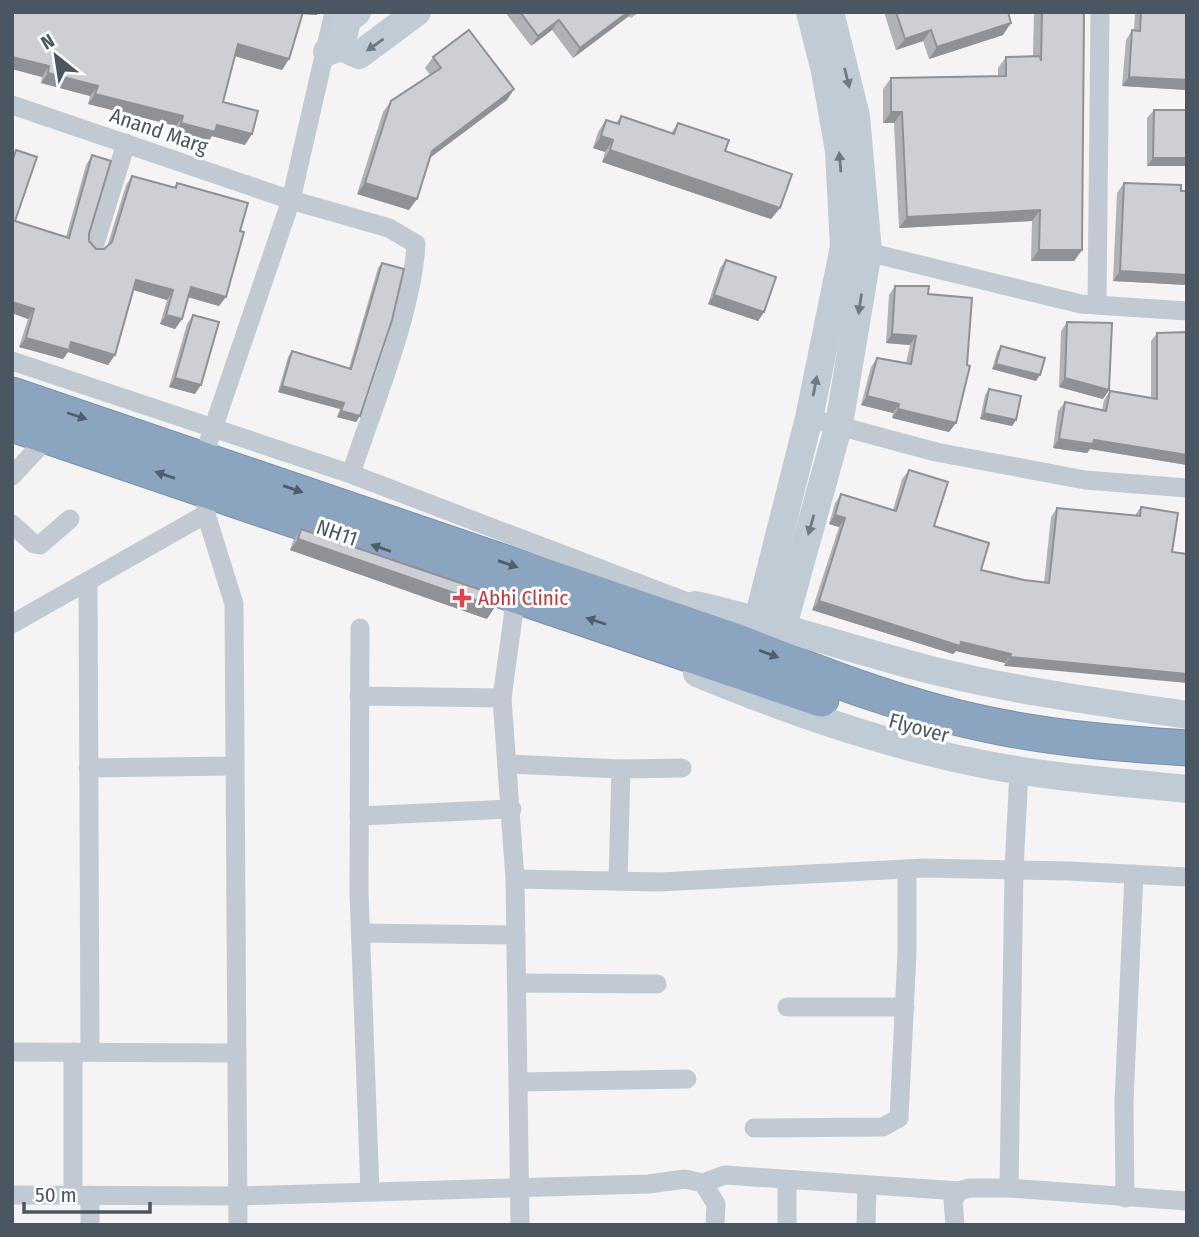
<svg xmlns="http://www.w3.org/2000/svg" width="1199" height="1237" font-family="'Fira Sans Condensed',sans-serif">
  <style>
    .lines { fill: none; stroke-linecap: round; stroke-linejoin: round }
    .highway-casing { stroke: #7690ad; stroke-width: 37 }
    .street { stroke: #c1cad2; stroke-width: 19 }
    .secondary { stroke: #c1cbd6; stroke-width: 28 }
    .highway { stroke: #8ba5c1; stroke-width: 35 }
    .wall { fill: #b0b2b7 }
    .shaded-wall { fill: #909195 }
    .building { fill: #cdcfd5; stroke: #909195; stroke-width: 2 }
    .oneway { fill: #6e7984 }
    .oneway2 { fill: #505e6b }
    .health-dot { fill: #e0444e; stroke: #fff; stroke-width: 2.5 }
    .labels { text-anchor: middle; dominant-baseline: central; stroke-width: 6; stroke-linejoin: round; paint-order: stroke }
    .street-label { font-size: 21px; fill: #4a5661; stroke: #fff }
    .health-label { font-size: 21px; fill: #be3a42; stroke: #fff; text-anchor: start }
  </style>
  <rect width="100%" height="100%" fill="#f5f3f3"/>
  <g class="lines">
    <g class="highway-casing">
      <g id="highway">
        <path d="M12 395 735 641C821 675 909 710 1000 727 1062 739 1124 744 1187 748"/>
        <polyline points="12,424 821,699"/>
      </g>
    </g>
    <g class="street">
      <path d="M12 105 291 200 389 228 416 244C412 314 373 406 351 474"/>
      <polyline points="94,247 126,143"/>
      <polyline points="859,250 1081,304 1187,311"/>
      <polyline points="1097,305 1100,12"/>
      <polyline points="12,361 351,474 695,605"/>
      <polyline points="809,418 936,452 1085,480 1187,488"/>
      <polyline points="12,476 49,436"/>
      <polyline points="12,524 34,544 40,545 70,519"/>
      <polyline points="88,581 90,1051"/>
      <polyline points="516,595 502,698 515,879 520,1225"/>
      <polyline points="12,624 206,514"/>
      <polyline points="360,628 359,892 370,1192"/>
      <polyline points="359,696 502,698"/>
      <polyline points="507,764 621,769 618,881"/>
      <polyline points="88,768 235,766"/>
      <polyline points="621,769 682,768"/>
      <polyline points="359,816 512,809"/>
      <polyline points="515,879 660,882 924,868 1069,871 1187,877"/>
      <polyline points="361,933 516,935"/>
      <polyline points="517,983 657,984"/>
      <polyline points="787,1007 905,1007"/>
      <polyline points="12,1052 237,1053"/>
      <polyline points="73,1052 73,1195"/>
      <polyline points="519,1082 687,1079"/>
      <polyline points="754,1128 883,1127 899,1118 907,952 907,869"/>
      <polyline points="787,1180 787,1225"/>
      <polyline points="703,1183 725,1175 959,1191 970,1188 1009,1188 1187,1201"/>
      <polyline points="1009,1188 1014,870 1019,771"/>
      <polyline points="12,1195 238,1196 649,1184 685,1179 703,1183 716,1204 715,1225"/>
      <polyline points="90,1195 90,1225"/>
      <polyline points="1125,1198 1124,1102 1134,874"/>
      <polyline points="238,1225 234,604 206,514 203,458 291,200 334,12"/>
      <polyline points="866,1225 867,1185"/>
      <polyline points="955,1225 953,1201 959,1191"/>
    </g>
    <g class="secondary">
      <polyline points="341,47 347,20 357,12"/>
      <polyline points="327,52 341,47 359,55 417,12"/>
      <polyline points="758,619 809,418 844,247 839,151 825,71 810,12"/>
      <path d="M674 621 695 605C775 623 852 650 931 670 1015 691 1101 702 1187 715"/>
      <polyline points="783,626 839,424 868,251 856,116 830,12"/>
      <path d="M697 673C801 716 911 754 1023 771 1077 780 1132 783 1187 789"/>
    </g>
    <use href="#highway" class="highway"/>
  </g>
  <g class="wall">
    <polygon points="12,12 318,12 317,15 303,14 289,59 282,70 235,56 223,102 245,145 212,136 208,142 174,134 176,126 88,104 90,96 41,83 42,77 12,69"/>
    <polygon points="505,12 639,12 631,18 629,16 573,58 552,30 531,46"/>
    <polygon points="884,12 1014,12 1008,14 1003,35 929,59 923,41 896,50"/>
    <polygon points="1034,12 1084,12 1082,250 1074,261 1031,261 1032,221 899,228 894,123 883,123 883,89 891,78 998,76 998,68 1006,57 1033,56"/>
    <polygon points="1135,12 1187,12 1187,90 1122,86 1126,40 1132,30 1134,30"/>
    <polygon points="433,57 514,89 507,100 430,158 409,210 357,194 383,112 391,101 430,75 425,68"/>
    <polygon points="1154,110 1187,166 1147,166 1147,118"/>
    <polygon points="621,116 671,133 678,123 725,151 780,208 771,219 602,162 605,152 593,148 598,132 606,120 616,123"/>
    <polygon points="16,150 15,221 66,237 86,165 92,155 89,241 96,249 104,249 107,247 126,185 132,176 174,187 177,183 219,306 188,297 182,319 175,329 160,324 167,300 134,290 115,355 108,365 68,352 63,359 19,347 28,319 12,313 12,156"/>
    <polygon points="1124,183 1187,191 1187,285 1113,281 1117,193"/>
    <polygon points="726,260 764,312 758,321 708,304 720,268"/>
    <polygon points="382,263 360,416 356,422 337,417 340,409 278,392 288,357 292,351 349,368 378,268"/>
    <polygon points="895,286 928,294 956,423 949,432 892,418 893,413 861,405 871,367 877,358 906,363 910,345 886,343 889,295"/>
    <polygon points="193,315 195,394 169,387 187,324"/>
    <polygon points="1067,322 1109,390 1103,399 1059,387 1061,331"/>
    <polygon points="1187,332 1187,465 1090,449 1087,453 1053,448 1058,411 1065,402 1102,410 1104,400 1110,391 1151,398 1151,341 1157,333"/>
    <polygon points="1001,346 1036,381 992,369 997,352"/>
    <polygon points="989,389 1016,420 1012,426 980,419 985,395"/>
    <polygon points="909,470 934,526 981,570 1024,580 1044,583 1051,517 1057,508 1135,515 1141,507 1178,513 1004,666 1005,663 956,651 953,654 812,610 839,527 829,524 835,503 841,494 893,510 902,479"/>
    <polygon points="301,529 487,619 290,550 293,541"/>
  </g>
  <g class="shaded-wall">
    <polygon points="300,12 318,12 317,15 299,14"/>
    <polygon points="628,12 632,12 629,16 573,58 580,48"/>
    <polygon points="559,20 552,30 531,46 538,36"/>
    <polygon points="1011,23 1003,35 929,59 937,47"/>
    <polygon points="931,30 923,41 896,50 905,39"/>
    <polygon points="238,44 289,59 282,70 231,55"/>
    <polygon points="12,57 49,66 42,77 12,69"/>
    <polygon points="48,73 98,86 90,96 41,83"/>
    <polygon points="1129,77 1187,80 1187,90 1122,86"/>
    <polygon points="514,89 507,100 424,162 432,151"/>
    <polygon points="95,94 183,116 176,126 88,104"/>
    <polygon points="891,112 902,112 894,123 883,123"/>
    <polygon points="181,123 217,125 252,134 245,145 212,136 208,142 174,134"/>
    <polygon points="601,136 613,140 605,152 593,148"/>
    <polygon points="610,150 780,208 771,219 602,162"/>
    <polygon points="1153,158 1187,158 1187,166 1147,166"/>
    <polygon points="365,183 417,199 409,210 357,194"/>
    <polygon points="1040,210 1032,221 899,228 907,217"/>
    <polygon points="1039,250 1082,250 1074,261 1031,261"/>
    <polygon points="1120,271 1187,275 1187,285 1113,281"/>
    <polygon points="136,280 173,290 167,300 130,289"/>
    <polygon points="191,287 226,297 219,306 184,296"/>
    <polygon points="714,295 764,312 758,321 708,304"/>
    <polygon points="12,302 34,309 28,319 12,313"/>
    <polygon points="166,315 182,319 175,329 160,324"/>
    <polygon points="892,334 916,336 910,345 886,343"/>
    <polygon points="26,338 71,342 115,355 108,365 68,352 63,359 19,347"/>
    <polygon points="996,364 1040,375 1036,381 992,369"/>
    <polygon points="175,378 201,385 195,394 169,387"/>
    <polygon points="1065,378 1109,390 1103,399 1059,387"/>
    <polygon points="282,386 344,403 340,409 278,392"/>
    <polygon points="867,396 899,404 893,413 861,405"/>
    <polygon points="898,409 956,423 949,432 892,418"/>
    <polygon points="341,411 360,416 356,422 337,417"/>
    <polygon points="984,413 1016,420 1012,426 980,419"/>
    <polygon points="1059,439 1094,440 1187,455 1187,465 1090,449 1087,453 1053,448"/>
    <polygon points="835,515 845,518 839,527 829,524"/>
    <polygon points="298,539 495,607 487,619 290,550"/>
    <polygon points="819,601 961,642 1011,654 1005,663 956,651 953,654 812,610"/>
    <polygon points="1010,657 1187,674 1187,683 1004,666"/>
  </g>
  <g class="building">
    <polygon points="12,12 303,12 289,59 238,44 223,102 258,111 252,134 217,125 215,132 181,123 183,116 95,94 98,86 48,73 49,66 12,57"/>
    <polygon points="520,12 628,12 580,48 559,20 538,36"/>
    <polygon points="896,12 1008,12 1011,23 937,47 931,30 905,39"/>
    <polygon points="1042,12 1084,12 1082,250 1039,250 1040,210 907,217 902,112 891,112 891,78 1006,76 1006,57 1040,56 1041,61"/>
    <polygon points="1141,12 1187,12 1187,80 1129,77 1132,30 1140,31"/>
    <polygon points="469,30 514,89 432,151 417,199 365,183 391,101 441,68 433,57"/>
    <polygon points="1154,110 1187,110 1187,158 1153,158"/>
    <polygon points="621,116 674,134 678,123 729,140 725,151 792,174 780,208 610,150 613,140 601,136 606,120 619,124"/>
    <polygon points="16,150 37,157 15,221 69,238 92,155 111,161 89,234 89,241 96,249 104,249 112,242 132,176 176,188 177,183 248,203 240,231 244,232 226,297 191,287 182,319 166,315 173,290 136,280 115,355 71,342 69,350 26,338 34,309 12,302 12,162"/>
    <polygon points="1124,183 1181,185 1181,191 1187,191 1187,275 1120,271"/>
    <polygon points="726,260 776,277 764,312 714,295"/>
    <polygon points="382,263 404,269 392,320 360,416 341,411 344,403 282,386 292,351 351,369"/>
    <polygon points="895,286 929,286 928,294 972,298 967,365 970,366 956,423 898,409 899,404 867,396 877,358 911,364 916,336 892,334"/>
    <polygon points="193,315 219,322 201,385 175,378"/>
    <polygon points="1067,322 1112,323 1109,390 1065,378"/>
    <polygon points="1187,332 1187,455 1094,440 1093,444 1059,439 1065,402 1106,411 1110,391 1157,399 1157,333"/>
    <polygon points="1001,346 1045,358 1040,375 996,364"/>
    <polygon points="989,389 1021,396 1016,420 984,413"/>
    <polygon points="909,470 948,482 934,526 989,543 981,570 1024,580 1049,583 1057,508 1140,516 1141,507 1178,513 1172,552 1187,554 1187,674 1010,657 1011,654 961,642 960,646 819,601 845,518 835,515 841,494 896,511"/>
    <polygon points="301,529 499,596 495,607 298,539"/>
  </g>
  <defs><path id="oneway-solid" d="M-6-.8H1V-3.2L6.5 0L1 3.2V.8H-6Z" transform="scale(1.75)"/></defs>
  <g class="oneway">
    <use href="#oneway-solid" transform="translate(375 45) rotate(145)"/>
    <use href="#oneway-solid" transform="translate(847 78) rotate(76)"/>
    <use href="#oneway-solid" transform="translate(840 162) rotate(-95)"/>
    <use href="#oneway-solid" transform="translate(860 304) rotate(98)"/>
    <use href="#oneway-solid" transform="translate(815 386) rotate(-79)"/>
    <use href="#oneway-solid" transform="translate(811 525) rotate(106)"/>
  </g>
  <g class="oneway2">
    <use href="#oneway-solid" transform="translate(77 416) rotate(18)"/>
    <use href="#oneway-solid" transform="translate(165 475) rotate(-161)"/>
    <use href="#oneway-solid" transform="translate(293 489) rotate(19)"/>
    <use href="#oneway-solid" transform="translate(381 548) rotate(-161)"/>
    <use href="#oneway-solid" transform="translate(508 564) rotate(19)"/>
    <use href="#oneway-solid" transform="translate(596 621) rotate(-162)"/>
    <use href="#oneway-solid" transform="translate(769 654) rotate(21)"/>
  </g>
  <path class="health-dot" d="M458.5 587.5h7v7h7v7h-7v7h-7v-7h-7v-7h7z"/>
  <g class="labels">
    <g class="street-label">
      <text transform="translate(159 131) rotate(19)">Anand Marg</text>
      <text transform="translate(337 533) rotate(19)">NH11</text>
      <text transform="translate(919 728) rotate(15)">Flyover</text>
    </g>
    <g class="health-label">
      <text x="478" y="598">Abhi Clinic</text>
    </g>
  </g>
  <rect width="1199" height="1237" fill="none" stroke="#4a5661" stroke-width="28"/>
  <g transform="translate(56 56) rotate(330)" stroke="#ffffff" stroke-width="5" paint-order="stroke">
  <path d="M0-5L12 26L0 18L-12 26Z" fill="#4a5661"/>
  <text y="-10" font-size="19" font-weight="bold" text-anchor="middle" fill="#4a5661">N</text>
  </g>
  <path d="M24 1202v10h126v-10" fill="none" stroke="#4a5661" stroke-width="3.5"/>
  <text x="35" y="1202" font-size="21" fill="#4a5661" stroke="#ffffff" stroke-width="5" paint-order="stroke">50 m</text>
</svg>
